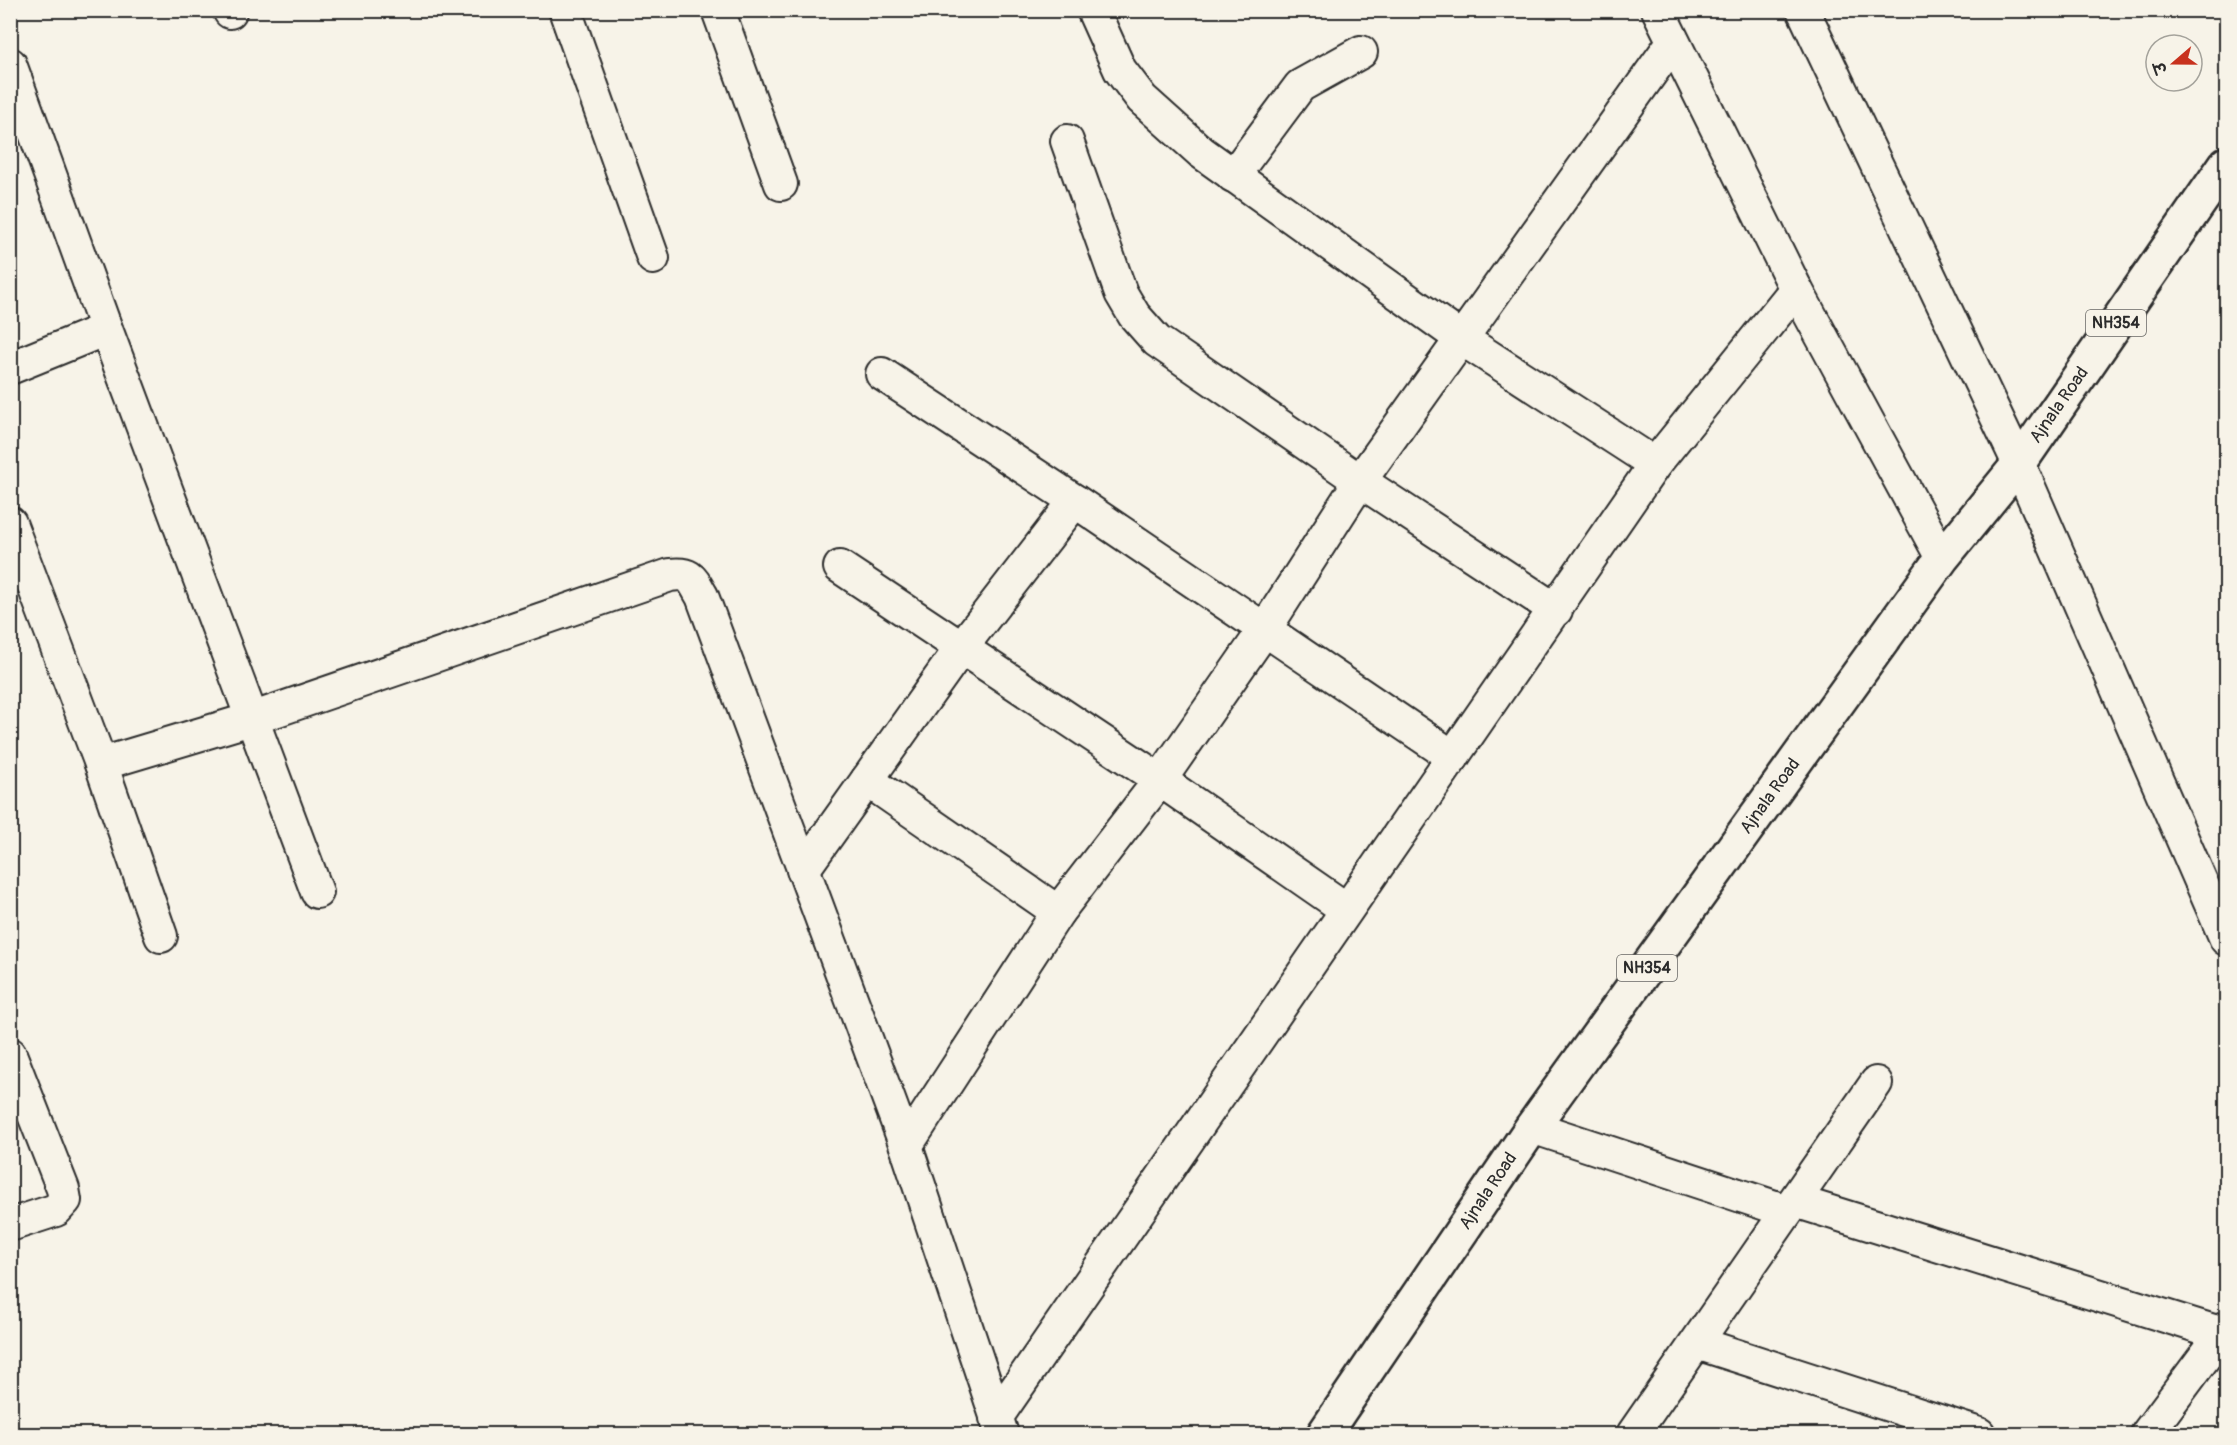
<svg xmlns="http://www.w3.org/2000/svg" width="2237" height="1445" font-family="Pangolin,'Playpen Sans Deva',sans-serif">
  <style>
    .lines { fill: none; stroke-linecap: round; stroke-linejoin: round }
    .minor-casing { stroke: #2b2b2b; stroke-width: 36 }
    .trunk-casing { stroke: #2b2b2b; stroke-width: 38 }
    .minor { stroke: #f7f3e8; stroke-width: 32 }
    .trunk { stroke: #f7f3e8; stroke-width: 33 }
    .labels { text-anchor: middle; dominant-baseline: central; stroke-width: 4.5; stroke-linejoin: round; paint-order: stroke }
    .shield { fill: #f7f3e8; stroke: #686764; stroke-width: 1.5 }
    .shield-label { font-size: 16px; font-weight: bold; fill: #2b2b2b }
    .street-label { font-size: 18px; fill: #2b2b2b; stroke: #f7f3e8 }
  </style>
  <rect width="100%" height="100%" fill="#f7f3e8"/>
  <filter id="ink" filterUnits="userSpaceOnUse"><feTurbulence type="fractalNoise" baseFrequency=".0167" numOctaves="2"/><feDisplacementMap in="SourceGraphic" scale="12" xChannelSelector="R" yChannelSelector="G"/><feConvolveMatrix kernelMatrix="1 2 1 2 8 2 1 2 1" color-interpolation-filters="sRGB"/></filter>
  <g filter="url(#ink)">
    <g class="lines">
      <g class="minor-casing">
        <g id="minor">
          <polyline points="229,10 230,12"/>
          <polyline points="565,10 653,258"/>
          <polyline points="718,10 781,184"/>
          <polyline points="1093,10 1120,70 1142,99 1201,152 1462,339 1655,464"/>
          <polyline points="1658,10 1796,289 1942,558"/>
          <polyline points="1803,10 2019,464 2226,939"/>
          <polyline points="10,64 106,329 317,892"/>
          <polyline points="1067,141 1121,293 1134,315 1157,341 1360,481 1556,610"/>
          <polyline points="1233,176 1300,86 1361,52"/>
          <polyline points="10,368 106,329"/>
          <polyline points="882,374 1075,501"/>
          <polyline points="10,523 101,764 161,936"/>
          <polyline points="840,567 1160,780 1346,909"/>
          <path d="M101 764 251 719 670 575C691 572 692 579 702 596L906 1146 1002 1434"/>
          <polyline points="867,780 1058,912"/>
          <polyline points="803,870 961,648 1075,501 1453,757"/>
          <polyline points="10,1054 63,1189 65,1200 56,1210 10,1225"/>
          <polyline points="1532,1127 1787,1211"/>
          <polyline points="906,1146 1058,912 1160,780 1265,629 1360,481 1673,42"/>
          <polyline points="1795,1201 2223,1334"/>
          <polyline points="1697,1343 1979,1434"/>
          <polyline points="996,1418 1655,464 1796,289"/>
          <polyline points="1633,1434 1876,1083"/>
          <polyline points="2147,1434 2226,1328"/>
        </g>
      </g>
      <g class="trunk-casing">
        <polyline id="trunk" points="1324,1434 1532,1127 1942,558 2019,464 2226,164"/>
      </g>
      <use href="#minor" class="minor"/>
      <use href="#trunk" class="trunk"/>
    </g>
  </g>
  <g class="labels">
    <g class="shield">
      <rect x="2086" y="310" width="60" height="26" rx="4.5"/>
      <rect x="1617" y="955" width="60" height="26" rx="4.5"/>
    </g>
    <g class="shield-label">
      <text x="2116" y="323">NH354</text>
      <text x="1647" y="968">NH354</text>
    </g>
    <g class="street-label">
      <text transform="translate(2059 405) rotate(-55)">Ajnala Road</text>
      <text transform="translate(1770 796) rotate(-54)">Ajnala Road</text>
      <text transform="translate(1488 1191) rotate(-56)">Ajnala Road</text>
    </g>
  </g>
  <rect width="2237" height="1445" fill="none" stroke="#f7f3e8" stroke-width="36"/>
  <rect x="18" y="18" width="2201" height="1409" fill="none" stroke="#2b2b2b" stroke-width="2" filter="url(#ink)"/>
  <g transform="translate(2174 63) rotate(250)"><circle r="28" fill="#f7f3e8" stroke="#a5a39c" stroke-width="1.5"/>
  <path d="M0-4.5L10 22L0 15L-10 22Z" fill="#c8321e"/>
  <text y="-9" font-size="16" font-weight="bold" text-anchor="middle" fill="#2b2b2b">उ</text>
  </g>
</svg>
